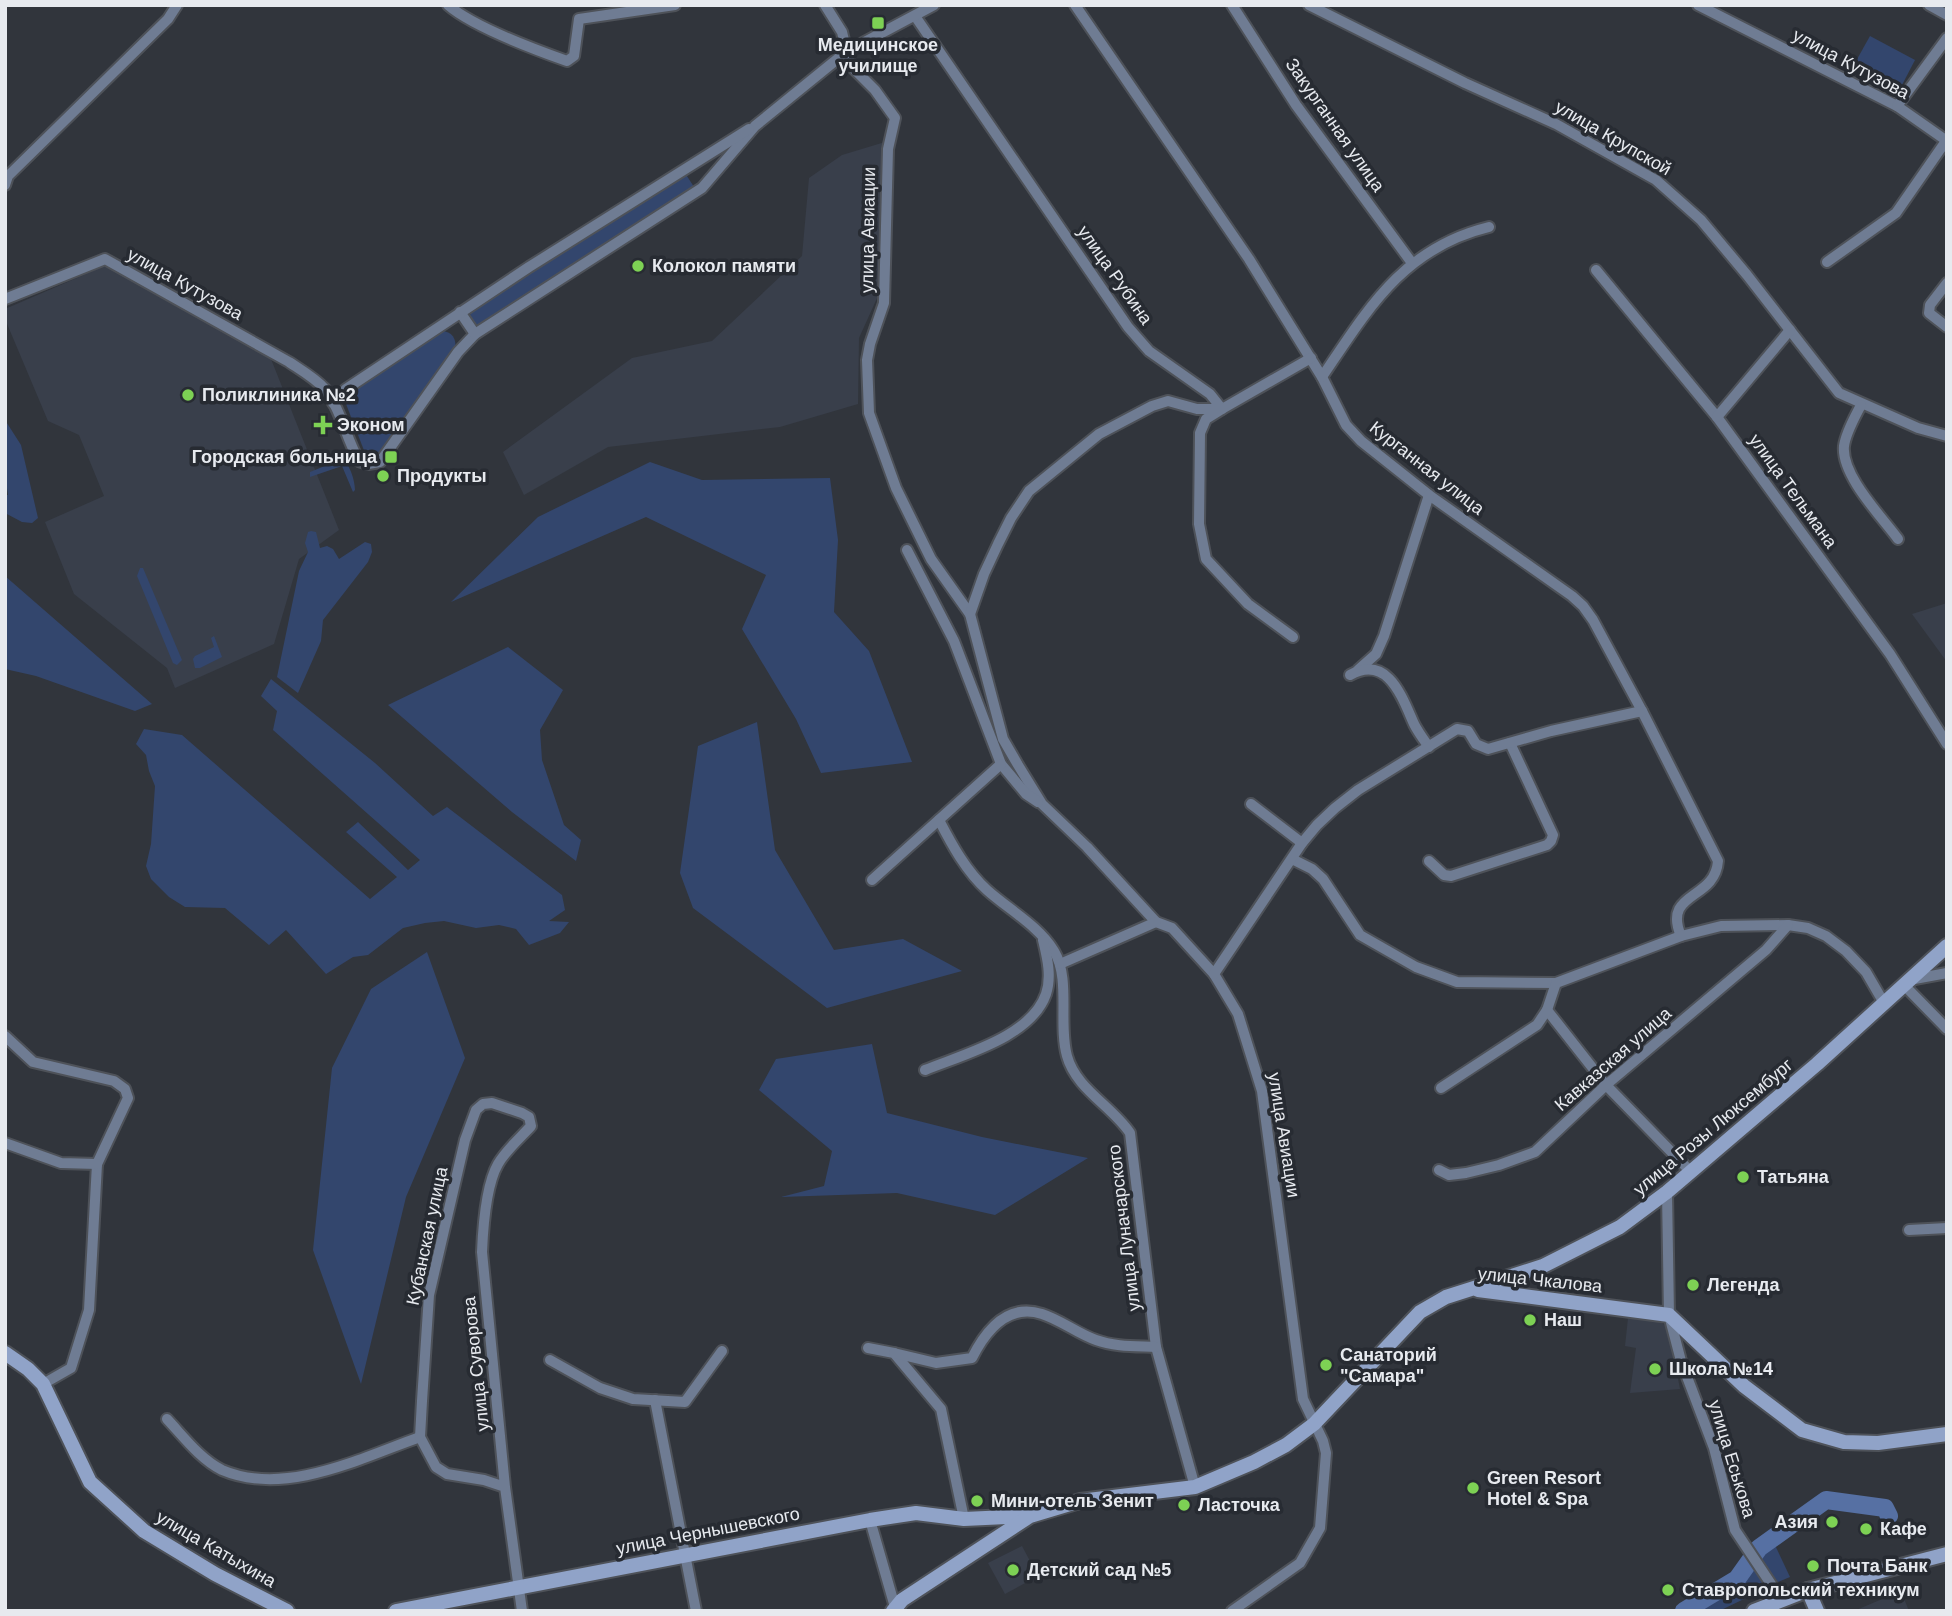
<svg xmlns="http://www.w3.org/2000/svg" width="1952" height="1616" font-family="Arial,sans-serif">
  <style>
    .built { fill: #393f4b }
    .green { fill: #33466d }
    .lines { fill: none; stroke-linecap: round; stroke-linejoin: round }
    .river { stroke: #5670a3; stroke-width: 18 }
    .street-casing { stroke: #4e5259; stroke-width: 14 }
    .secondary-casing { stroke: #4e5259; stroke-width: 18 }
    .street { stroke: #6f7c93; stroke-width: 10 }
    .secondary { stroke: #90a3c8; stroke-width: 14 }
    .poi-dot { fill: #7dd154; stroke: #272b32; stroke-width: 2.5 }
    .labels { text-anchor: middle; dominant-baseline: central; stroke-width: 7; stroke-linejoin: round; paint-order: stroke }
    .poi-label { font-size: 18px; font-weight: bold; fill: #e7eaef; stroke: #272b32; text-anchor: start }
    .street-label { font-size: 18px; fill: #e7eaef; stroke: #272b32 }
  </style>
  <rect width="100%" height="100%" fill="#31353c"/>
  <g class="built">
    <polygon points="885,142 878,296 859,338 858,404 780,427 608,447 524,495 503,452 632,358 712,341 802,256 809,178 842,155"/>
    <polygon points="109,264 269,354 339,530 299,559 274,644 175,688 167,668 74,594 45,522 104,496 79,435 48,421 5,319 5,309"/>
    <polygon points="1947,603 1947,662 1912,614"/>
    <polygon points="1628,1318 1660,1322 1668,1327 1680,1389 1630,1393 1636,1348 1625,1346"/>
    <polygon points="1022,1546 1038,1576 1005,1594 988,1563"/>
    <polygon points="1901,1591 1909,1611 1854,1611"/>
  </g>
  <g class="green">
    <polygon points="1870,36 1915,60 1902,85 1856,61"/>
    <polygon points="685,173 694,187 481,326 474,323 470,315 472,311"/>
    <path d="M441 331C452 331 457 339 455 349L379 452 370 456 365 453 346 404 351 393Z"/>
    <polygon points="5,420 21,445 38,518 32,523 22,522 5,513 5,495 8,495 5,474"/>
    <path d="M342 459C350 464 355 481 355 490L353 492 342 466 310 477V472Z"/>
    <polygon points="650,462 702,480 830,478 838,540 834,612 869,651 912,762 821,773 796,719 742,629 766,575 646,517 451,602 538,517"/>
    <polygon points="311,531 316,532 320,548 327,546 333,549 339,559 365,542 371,544 372,552 368,562 323,620 321,641 298,693 277,677 299,571 308,552 305,543 308,532"/>
    <polygon points="140,568 143,568 182,660 177,665 173,663 137,576"/>
    <polygon points="5,576 152,704 135,711 36,676 5,669"/>
    <polygon points="214,636 222,657 200,668 195,668 193,659 195,656 214,647 211,638"/>
    <polygon points="508,647 563,690 540,730 542,760 564,825 581,840 576,861 512,812 388,705"/>
    <polygon points="271,679 375,763 433,816 447,807 562,895 565,910 549,921 569,922 560,933 529,945 516,929 499,925 476,928 444,921 425,923 403,928 368,955 353,957 326,974 286,930 269,945 225,908 185,907 169,897 151,879 146,866 151,844 155,786 149,771 146,755 136,744 144,729 182,735 370,899 397,877 346,832 358,822 408,870 420,860 273,730 277,711 261,696"/>
    <polygon points="757,722 775,850 834,950 903,939 962,971 827,1008 693,908 680,873 698,746"/>
    <polygon points="427,952 465,1058 406,1197 361,1384 313,1250 332,1068 371,989"/>
    <polygon points="872,1044 887,1113 982,1137 1088,1158 995,1215 897,1193 781,1197 824,1186 832,1151 759,1090 776,1059"/>
    <polygon points="1774,1543 1790,1577 1778,1582 1758,1557"/>
    <polygon points="1753,1563 1771,1586 1719,1611 1690,1611 1739,1582"/>
  </g>
  <g class="lines">
    <polyline class="river" points="1684,1611 1737,1579 1759,1548 1826,1500 1885,1508 1889,1516"/>
    <g class="street-casing">
      <g id="street">
        <path d="M448 5C472 26 536 50 567 61L574 56 579 19 675 5"/>
        <polyline points="825,5 842,32 850,65 875,90 895,118 888,149 884,303 870,344 867,360 869,413 896,488 931,559 970,614 1003,739 1018,765 1042,804 1087,847 1156,922 1172,928 1214,974 1238,1014 1262,1091 1303,1399 1323,1441 1326,1453 1320,1528 1300,1563 1232,1611"/>
        <path d="M1075 5 1249 259 1322 377 1346 425 1361 441 1429 495 1572 596 1583 606 1593 620 1642 711 1718 861C1715 901 1662 891 1681 936"/>
        <polyline points="1232,5 1296,105 1412,263"/>
        <polyline points="1309,5 1465,83 1556,124 1656,180 1701,220 1747,275 1839,393 1918,428 1947,436"/>
        <polyline points="1698,5 1897,106 1947,141"/>
        <polyline points="1929,5 1947,15"/>
        <polyline points="915,16 1128,327 1149,351 1210,394 1222,409 1206,419 1200,433 1199,524 1206,559 1248,604 1293,637"/>
        <polyline points="1897,106 1947,38"/>
        <polyline points="5,185 8,176 168,19 177,5"/>
        <polyline points="1827,262 1896,213 1946,141"/>
        <polyline points="1596,270 1717,417 1890,654 1947,744"/>
        <polyline points="1947,283 1930,305 1929,313 1947,327"/>
        <path d="M5 299 105 259 289 362C301 370 315 378 325 389 341 410 346 438 359 461L368 464 380 462 458 352 475 334 702 188 755 126 846 52 934 5"/>
        <polyline points="460,312 475,334"/>
        <path d="M1322 377C1368 309 1403 248 1489 227"/>
        <polyline points="333,403 346,389 529,267 749,129"/>
        <path d="M1861 405C1855 417 1846 432 1844 446 1841 475 1881 516 1898 539"/>
        <polyline points="1717,417 1790,330"/>
        <polyline points="907,550 954,641 1001,764 1026,794 1038,802"/>
        <polyline points="970,614 984,574 998,544 1011,518 1029,491 1099,434 1152,406 1168,401 1197,409 1222,409 1311,358"/>
        <polyline points="1358,670 1376,654 1384,636 1429,495"/>
        <path d="M1350 675C1388 654 1402 697 1414 724 1418 732 1424 740 1429 747"/>
        <polyline points="1251,804 1302,843"/>
        <path d="M939 820C952 845 966 871 987 890 1008 909 1039 926 1054 951 1071 979 1058 1024 1067 1056 1076 1089 1112 1106 1130 1133L1156 1347 1195 1487"/>
        <polyline points="1292,859 1312,869 1323,879 1360,935 1416,967 1457,982 1556,983 1681,936 1721,926 1788,925 1808,928 1826,936 1846,951 1866,972 1884,1003"/>
        <polyline points="1429,861 1444,875 1451,876 1547,845 1551,841 1553,835 1510,743"/>
        <polyline points="872,880 1001,764"/>
        <polyline points="1060,964 1156,922"/>
        <polyline points="1214,974 1302,843 1317,825 1335,808 1358,790 1457,729 1468,731 1476,744 1488,749 1551,731 1642,711"/>
        <polyline points="1909,980 1947,973"/>
        <polyline points="1904,985 1947,1029"/>
        <polyline points="1547,1010 1606,1085 1691,1172"/>
        <polyline points="5,1036 33,1062 114,1081 125,1089 128,1098 97,1164 89,1310 71,1368 43,1384"/>
        <path d="M925 1070C964 1054 1031 1037 1046 994 1052 976 1047 957 1043 940"/>
        <polyline points="1441,1088 1537,1025 1547,1010 1556,983"/>
        <polyline points="5,1143 61,1163 97,1164"/>
        <polyline points="1439,1170 1449,1175 1466,1173 1499,1165 1535,1152 1606,1085 1766,950 1788,925"/>
        <polyline points="1667,1192 1669,1315 1681,1361 1714,1448 1735,1530 1781,1599"/>
        <polyline points="1909,1230 1947,1228"/>
        <polyline points="868,1348 894,1353 941,1409 964,1519"/>
        <path d="M894 1353 936 1363 972 1358C986 1330 1008 1303 1042 1314 1061 1320 1078 1334 1096 1340 1115 1347 1137 1346 1156 1347"/>
        <polyline points="550,1360 600,1388 633,1399 685,1402 722,1351"/>
        <polyline points="655,1400 696,1611"/>
        <path d="M167 1419C183 1436 200 1459 222 1470 285 1497 361 1458 420 1437"/>
        <path d="M505 1487 484 1480 447 1474 436 1467 420 1437 422 1401 429 1295 465 1140 476 1110 483 1104 492 1103 522 1113 529 1117 531 1126C520 1138 506 1150 498 1164 486 1185 483 1228 482 1252L505 1487 522 1611"/>
        <polyline points="870,1520 895,1607"/>
      </g>
    </g>
    <g class="secondary-casing">
      <g id="secondary">
        <polyline points="1478,1290 1669,1315 1744,1386 1802,1430 1844,1442 1878,1443 1947,1434"/>
        <polyline points="5,1353 28,1369 43,1384 90,1482 144,1531 215,1574 287,1611"/>
        <polyline points="1808,1590 1817,1611"/>
        <polyline points="396,1611 870,1520 916,1513 964,1519 1029,1516"/>
        <polyline points="893,1611 902,1600 1030,1516 1080,1501 1195,1487 1254,1462 1286,1445 1314,1424 1420,1312 1446,1297 1543,1266 1620,1227 1667,1192 1817,1064 1947,946"/>
        <polyline points="1754,1611 1808,1590 1947,1554"/>
      </g>
    </g>
    <use href="#street" class="street"/>
    <use href="#secondary" class="secondary"/>
  </g>
  <g class="poi-dot">
    <rect x="871" y="16" width="14" height="14" rx="3.5"/>
    <circle cx="638" cy="266" r="7"/>
    <circle cx="188" cy="395" r="7"/>
    <path d="M319.5 414.5h7v7h7v7h-7v7h-7v-7h-7v-7h7z"/>
    <rect x="384" y="450" width="14" height="14" rx="3.5"/>
    <circle cx="383" cy="476" r="7"/>
    <circle cx="1743" cy="1177" r="7"/>
    <circle cx="1693" cy="1285" r="7"/>
    <circle cx="1530" cy="1320" r="7"/>
    <circle cx="1326" cy="1365" r="7"/>
    <circle cx="1655" cy="1369" r="7"/>
    <circle cx="1473" cy="1488" r="7"/>
    <circle cx="977" cy="1501" r="7"/>
    <circle cx="1184" cy="1505" r="7"/>
    <circle cx="1832" cy="1522" r="7"/>
    <circle cx="1866" cy="1529" r="7"/>
    <circle cx="1813" cy="1566" r="7"/>
    <circle cx="1013" cy="1570" r="7"/>
    <circle cx="1668" cy="1590" r="7"/>
  </g>
  <g class="labels">
    <g class="poi-label">
      <text x="878" y="45" text-anchor="middle">Медицинское<tspan x="878" dy="21">училище</tspan></text>
      <text x="652" y="266">Колокол памяти</text>
      <text x="202" y="395">Поликлиника №2</text>
      <text x="337" y="425">Эконом</text>
      <text x="377" y="457" text-anchor="end">Городская больница</text>
      <text x="397" y="476">Продукты</text>
      <text x="1757" y="1177">Татьяна</text>
      <text x="1707" y="1285">Легенда</text>
      <text x="1544" y="1320">Наш</text>
      <text x="1340" y="1355">Санаторий<tspan x="1340" dy="21">"Самара"</tspan></text>
      <text x="1669" y="1369">Школа №14</text>
      <text x="1487" y="1478">Green Resort<tspan x="1487" dy="21">Hotel &amp; Spa</tspan></text>
      <text x="991" y="1501">Мини-отель Зенит</text>
      <text x="1198" y="1505">Ласточка</text>
      <text x="1818" y="1522" text-anchor="end">Азия</text>
      <text x="1880" y="1529">Кафе</text>
      <text x="1827" y="1566">Почта Банк</text>
      <text x="1027" y="1570">Детский сад №5</text>
      <text x="1682" y="1590">Ставропольский техникум</text>
    </g>
    <g class="street-label">
      <text transform="translate(1851 64) rotate(28)">улица Кутузова</text>
      <text transform="translate(1335 125) rotate(55)">Закурганная улица</text>
      <text transform="translate(1613 138) rotate(30)">улица Крупской</text>
      <text transform="translate(868 230) rotate(-89)">улица Авиации</text>
      <text transform="translate(1115 275) rotate(55)">улица Рубина</text>
      <text transform="translate(185 284) rotate(29)">улица Кутузова</text>
      <text transform="translate(1427 468) rotate(38)">Курганная улица</text>
      <text transform="translate(1793 491) rotate(54)">улица Тельмана</text>
      <text transform="translate(1613 1059) rotate(-41)">Кавказская улица</text>
      <text transform="translate(1713 1127) rotate(-40)">улица Розы Люксембург</text>
      <text transform="translate(1284 1135) rotate(81)">улица Авиации</text>
      <text transform="translate(1124 1228) rotate(-97)">улица Луначарского</text>
      <text transform="translate(427 1236) rotate(-78)">Кубанская улица</text>
      <text transform="translate(1540 1280) rotate(6)">улица Чкалова</text>
      <text transform="translate(476 1364) rotate(-96)">улица Суворова</text>
      <text transform="translate(1732 1459) rotate(73)">улица Еськова</text>
      <text transform="translate(708 1531) rotate(-11)">улица Чернышевского</text>
      <text transform="translate(216 1549) rotate(30)">улица Катыхина</text>
    </g>
  </g>
  <rect width="1952" height="1616" fill="none" stroke="#e7eaef" stroke-width="14"/>
</svg>
